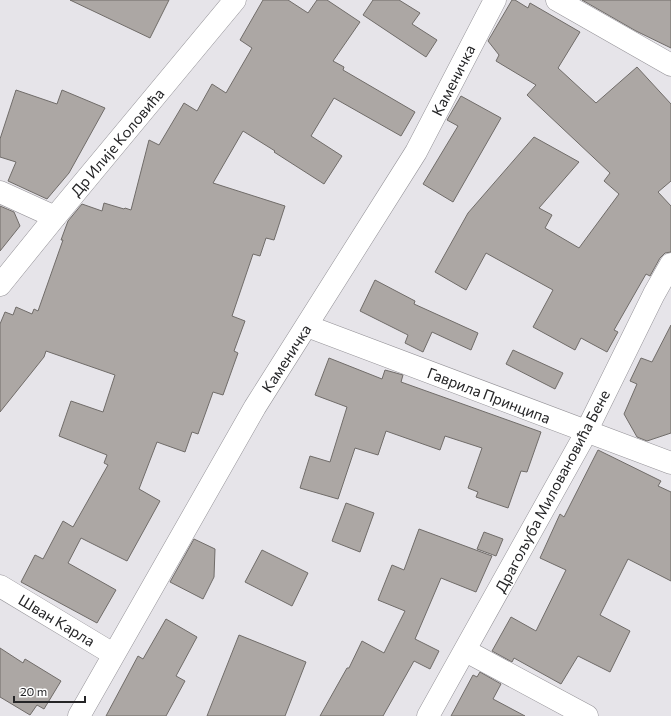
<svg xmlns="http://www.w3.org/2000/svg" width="671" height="716" font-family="Commissioner,sans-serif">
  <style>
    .building { fill: #aca7a4; stroke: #706c69 }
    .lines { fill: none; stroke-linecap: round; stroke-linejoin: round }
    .street-casing { stroke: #959398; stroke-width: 23 }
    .street { stroke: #fff; stroke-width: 22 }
    .labels { text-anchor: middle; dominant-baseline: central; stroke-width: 3; stroke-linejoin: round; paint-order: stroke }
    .street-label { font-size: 15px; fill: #252527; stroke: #fff }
  </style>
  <rect width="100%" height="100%" fill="#e6e4e9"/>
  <g class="building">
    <polygon points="70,0 169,0 150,38"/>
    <polygon points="263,0 288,0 308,13 317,0 327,0 360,22 333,61 344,67 343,70 415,112 401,136 334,98 311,136 342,156 324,184 274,152 275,151 243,131 213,183 285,206 274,240 266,238 260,256 253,254 232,316 245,321 234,351 238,353 223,395 213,392 198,434 192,432 185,452 157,442 139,489 160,501 127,561 81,538 68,563 116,590 97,623 21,582 35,555 43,559 63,521 73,527 108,465 104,463 107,455 59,436 71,401 103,412 115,375 46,351 44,357 0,412 0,324 5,312 13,315 16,307 32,314 34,309 38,311 63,240 61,240 68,221 82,204 102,211 104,203 124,209 125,208 131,210 149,140 159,145 184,103 197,111 212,84 226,93 252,48 240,40"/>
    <polygon points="373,0 399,0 420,13 412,24 437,40 426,57 363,15"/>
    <polygon points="512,0 515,0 528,8 530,3 580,32 558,68 596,103 637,67 671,104 671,181 658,192 671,206 671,252 665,253 660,258 650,276 646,274 614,330 618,332 607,352 581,338 575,350 533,327 553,290 486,253 466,290 435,272 468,213 534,137 579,162 539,208 552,215 545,228 579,248 619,194 604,181 610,173 527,95 536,85 496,61 499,55 488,41"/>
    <polygon points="582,0 671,0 671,48 636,31"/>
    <polygon points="16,90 57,104 62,90 105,108 69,173 47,199 8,181 16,162 0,157 0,139"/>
    <polygon points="461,96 501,118 453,202 423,184 458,126 447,120"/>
    <polygon points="0,206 14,212 20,226 0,251"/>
    <polygon points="375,280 415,301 414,304 478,333 471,350 432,332 423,352 405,343 408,335 360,311"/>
    <polygon points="671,325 671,433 647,441 637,437 624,414 637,384 630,381 641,358 652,362"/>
    <polygon points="513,350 563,373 555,389 506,364"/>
    <polygon points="329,358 382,379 385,370 396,373 403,375 401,382 541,432 527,472 521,471 508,508 476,497 478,492 468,488 482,448 445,436 440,450 386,431 378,455 355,448 338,499 300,488 310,456 330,462 347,407 315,395"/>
    <polygon points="598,450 661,481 658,486 671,492 671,581 628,559 600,615 630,631 610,672 578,656 561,684 514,658 512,662 492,651 511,617 536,631 566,570 540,558 560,514 564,517"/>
    <polygon points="346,503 374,513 360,552 332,541"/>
    <polygon points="419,529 492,556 476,592 441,578 415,639 439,651 430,669 414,661 383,716 320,716 347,668 349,668 362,641 384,653 405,611 378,600 392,565 404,570"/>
    <polygon points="484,532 503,539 496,556 477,549"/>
    <polygon points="194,539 215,549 214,577 203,599 170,582"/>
    <polygon points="262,550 308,573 292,606 245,582"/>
    <polygon points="166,619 197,637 176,676 185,681 166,716 106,716 138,656 143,659"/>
    <polygon points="239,635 306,662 285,716 207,716"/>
    <polygon points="0,648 23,663 25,659 61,681 44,709 37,705 30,715 0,697"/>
    <polygon points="480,672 501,684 493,699 525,716 451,716 473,675 477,677"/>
  </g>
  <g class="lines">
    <g class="street-casing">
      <g id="street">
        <polyline points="557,0 671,65"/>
        <polyline points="0,192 55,217"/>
        <polyline points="0,285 55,217 235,0"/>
        <polyline points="307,326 671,463"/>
        <polyline points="0,586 113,654"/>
        <polyline points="466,651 587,716"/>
        <polyline points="79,716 255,407 416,152 495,0"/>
        <polyline points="428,716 582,440 654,294 671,264"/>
      </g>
    </g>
    <use href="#street" class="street"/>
  </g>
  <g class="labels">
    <g class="street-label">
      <text transform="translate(453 80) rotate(-63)">Каменичка</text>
      <text transform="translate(117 142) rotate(-50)">Др Илије Коловића</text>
      <text transform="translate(286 358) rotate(-57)">Каменичка</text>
      <text transform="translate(489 395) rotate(21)">Гаврила Принципа</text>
      <text transform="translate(552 491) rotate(-62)">Драгољуба Миловановића Бене</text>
      <text transform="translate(57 620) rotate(31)">Шван Карла</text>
    </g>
  </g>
  <path d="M14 696v6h71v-6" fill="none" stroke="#252527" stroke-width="2"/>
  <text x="20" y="696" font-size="12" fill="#252527" stroke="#ffffff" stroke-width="3" paint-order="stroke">20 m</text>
</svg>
